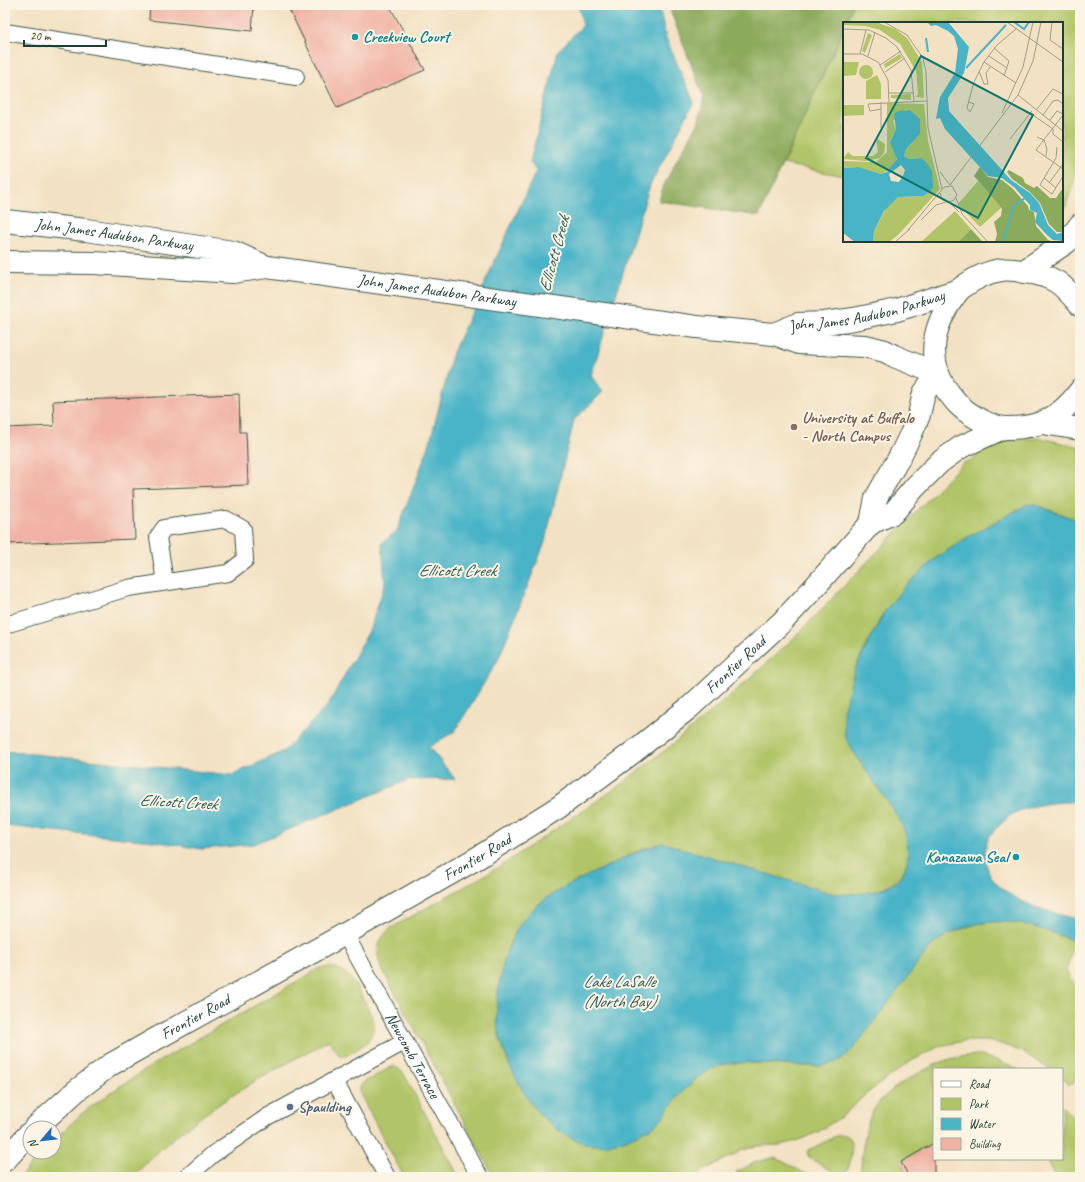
<svg xmlns="http://www.w3.org/2000/svg" width="1085" height="1182" font-family="Caveat,sans-serif">
  <style>
    .green { fill: #b1c568; stroke: #68814e }
    .forest { fill: #8caa5c; stroke: #567448 }
    .water { fill: #4ab4c7; stroke: #34787e }
    .building { fill: #f0b2a5 }
    .lines { fill: none; stroke-linecap: round; stroke-linejoin: round }
    .lane-casing { stroke: #3f5649; stroke-width: 18 }
    .secondary-casing { stroke: #3f5649; stroke-width: 24 }
    .lane { stroke: #fff; stroke-width: 16 }
    .secondary { stroke: #fff; stroke-width: 22 }
    .culture-dot { fill: #0f9aa8; stroke: #fcf5e5; stroke-width: 1.5 }
    .education-dot { fill: #8d6e63; stroke: #fcf5e5; stroke-width: 1.5 }
    .service-dot { fill: #5c6f8a; stroke: #fcf5e5; stroke-width: 1.5 }
    .labels { text-anchor: middle; dominant-baseline: central; stroke-width: 4; stroke-linejoin: round; paint-order: stroke }
    .culture-label { font-size: 16px; font-weight: bold; fill: #0d838f; stroke: #fcf5e5; text-anchor: start }
    .street-label { font-size: 16px; fill: #1f3d34; stroke: #fcf5e5 }
    .education-label { font-size: 16px; font-weight: bold; fill: #785e54; stroke: #fcf5e5; text-anchor: start }
    .service-label { font-size: 16px; font-weight: bold; fill: #4e5e75; stroke: #fcf5e5; text-anchor: start }
    .water-label { font-size: 17px; font-style: italic; fill: #2a5b59; stroke: #fcf5e5 }
    .inset-river { fill: none; stroke: #4ab4c7; stroke-width: 2 }
    .inset-road { fill: none; stroke: #9e9f8a; stroke-width: 1 }
    .view { fill: #0f766e; fill-opacity: 0.15; stroke: #0f766e; stroke-width: 2 }
    .inset-edge { fill: none; stroke: #1f3d34; stroke-width: 2 }
  </style>
  <rect width="100%" height="100%" fill="#fcf5e5"/>
  <filter id="ink" filterUnits="userSpaceOnUse"><feTurbulence type="fractalNoise" baseFrequency=".025" numOctaves="2"/><feDisplacementMap in="SourceGraphic" scale="8" xChannelSelector="R" yChannelSelector="G"/><feConvolveMatrix kernelMatrix="1 2 1 2 8 2 1 2 1" color-interpolation-filters="sRGB"/></filter>
  <filter id="wash" filterUnits="userSpaceOnUse"><feTurbulence type="fractalNoise" baseFrequency=".012" numOctaves="4" result="noise"/><feDisplacementMap in="SourceGraphic" scale="16" xChannelSelector="R" yChannelSelector="G"/><feGaussianBlur stdDeviation="0.9" result="paint"/><feColorMatrix in="noise" values="0 0 0 0 0 0 0 0 0 0 0 0 0 0 0 0 0 1.4 0 .05"/><feComposite in="paint" operator="in"/></filter>
  <g filter="url(#wash)">
    <rect width="100%" height="100%" fill="#f3e1c3"/>
    <g class="green">
      <polygon points="853,5 1080,5 1080,164 1062,217 1062,23 846,23"/>
      <polygon points="844,28 844,176 783,164"/>
      <path d="M1012 438 1026 439 1041 438 1080 447V521L1033 504 1026 505 968 537 936 558 904 587 883 614 865 648 855 669 843 711C856 735 868 760 881 784 889 799 899 815 905 831 907 836 907 843 908 849 910 891 866 896 834 894L670 845 644 848 569 885 546 898 510 941 501 973 497 1020 499 1036 508 1062 519 1083 685 1089C715 1060 732 1061 770 1064 787 1066 803 1066 820 1066L834 1063 931 946C956 927 989 917 1020 923 1039 927 1057 935 1075 941L1066 971 1080 993V1072L1075 1082 1068 1085 1062 1079V1069H1049L1023 1052 1001 1044 985 1041H964L940 1046 908 1063 866 1094 844 1115 818 1132 797 1141 781 1145 756 1146 743 1150 691 1177H494L381 967C375 952 378 939 391 928L499 867 541 839 613 790 672 745 747 681 798 634 959 467C962 463 965 461 970 462L982 451Z"/>
      <path d="M320 968C344 964 352 978 362 997 375 1019 382 1036 354 1051 349 1054 346 1057 340 1056L329 1040C258 1079 188 1116 133 1177H20L42 1152H54V1140L81 1114 113 1091 156 1063Z"/>
      <path d="M977 1055 1000 1061 1018 1069H934V1143L901 1162 907 1174 901 1177H861C860 1161 865 1125 873 1111 884 1090 922 1070 944 1061 955 1057 966 1056 977 1055Z"/>
      <polygon points="393,1066 399,1069 404,1074 459,1177 404,1177 360,1094 360,1087 364,1082"/>
      <polygon points="1062,1105 1080,1127 1080,1177 1055,1177 1046,1159 1062,1159"/>
      <path d="M838 1135H846L850 1138 852 1142C851 1152 852 1173 840 1176L809 1158 807 1153 809 1150Z"/>
      <polygon points="773,1158 778,1159 812,1177 739,1177 736,1172 756,1162"/>
    </g>
    <polygon class="forest" points="670,5 853,5 846,23 844,23 844,28 759,216 659,201 663,187 678,158 698,124 704,98 671,12"/>
    <g class="water">
      <polygon points="578,5 659,5 666,38 694,102 650,185 591,376 603,392 574,420 545,542 498,660 455,731 429,747 455,779 408,780 254,844 202,849 152,841 5,826 5,751 232,775 284,751 328,705 369,631 385,584 382,543 397,531 429,446 453,352 536,171 530,162 558,51 583,25"/>
      <path d="M1033 504 1080 521V802C1060 801 1029 804 1011 815 1007 817 1004 822 1000 825 990 834 986 840 985 853 985 866 990 878 999 886 1021 906 1052 912 1080 920V943C1026 922 981 907 931 946L855 1047C844 1059 837 1063 820 1066 804 1066 787 1065 771 1064 753 1063 734 1060 716 1067 696 1075 683 1091 670 1107 666 1113 662 1119 657 1123 648 1131 636 1134 626 1139 614 1143 602 1147 589 1144 574 1141 558 1131 547 1121 524 1102 499 1050 497 1020 495 989 505 940 527 915 546 894 574 882 600 870 621 860 641 849 663 843L834 894C850 895 884 893 896 882 914 865 909 838 899 819L851 748 845 736 843 711 855 669 883 614 904 587 936 558 968 537 1026 505Z"/>
    </g>
    <g id="blocks">
      <g class="building">
        <polygon points="150,5 254,5 252,31 149,20"/>
        <polygon points="287,5 389,5 425,70 337,108"/>
        <polygon points="239,394 240,432 246,432 248,485 133,489 135,539 5,544 5,428 54,426 53,401"/>
        <polygon points="934,1143 934,1177 909,1177 901,1162"/>
      </g>
    </g>
  </g>
  <g filter="url(#ink)">
    <use href="#blocks" fill-opacity="0" stroke="#3f5649" stroke-width="1"/>
    <g class="lines">
      <g class="lane-casing">
        <g id="lane">
          <polyline points="5,32 296,77"/>
          <polyline points="5,625 128,588 228,573 245,560 243,529 226,519 164,528 158,537 165,582"/>
          <path id="s1" d="M345 934 480 1177"/>
          <polyline points="334,1080 387,1177"/>
          <polyline points="187,1177 212,1155 267,1117 404,1042"/>
        </g>
      </g>
      <g class="secondary-casing">
        <g id="secondary">
          <path id="s2" d="M5 221 86 230 233 252 267 267 697 327 774 334 799 343 865 346 885 351 894 356 938 374 924 393 919 415 911 434 899 458 876 498 871 523"/>
          <polyline points="5,262 94,263 233,272 267,267"/>
          <polyline points="1024,271 1067,242 1080,225"/>
          <path d="M1080 305C1073 297 1066 288 1057 282 1047 276 1036 273 1025 272 1017 270 1009 269 1001 270 986 272 972 280 960 289 957 292 954 297 951 301 937 322 929 348 938 373 941 384 950 395 957 403 967 414 990 427 1005 428 1038 429 1060 418 1080 391"/>
          <path id="s3" d="M774 334 798 324 824 323 854 319 897 310 959 290"/>
          <polyline points="1043,423 1080,429"/>
          <path id="s4" d="M35 1128 76 1091 110 1065 154 1040 345 934 479 857 559 807 632 753 690 707 782 622 812 590 871 523 893 513 915 487 940 462 961 447 1003 428"/>
          <polyline points="5,1160 30,1133"/>
        </g>
      </g>
      <use href="#lane" class="lane"/>
      <use href="#secondary" class="secondary"/>
    </g>
  </g>
  <g class="culture-dot">
    <circle cx="355" cy="37" r="4"/>
    <circle cx="1016" cy="857" r="4"/>
  </g>
  <circle class="education-dot" cx="794" cy="427" r="4"/>
  <circle class="service-dot" cx="290" cy="1107" r="4"/>
  <g class="labels">
    <g class="culture-label">
      <text x="363" y="37">Creekview Court</text>
      <text x="1008" y="857" text-anchor="end">Kanazawa Seal</text>
    </g>
    <g class="street-label">
      <text stroke="none"><textPath href="#s2" startOffset="110">John James Audubon Parkway</textPath></text>
      <text stroke="none"><textPath href="#s2" startOffset="439">John James Audubon Parkway</textPath></text>
      <text stroke="none"><textPath href="#s3" startOffset="96">John James Audubon Parkway</textPath></text>
      <text stroke="none"><textPath href="#s4" startOffset="843">Frontier Road</textPath></text>
      <text stroke="none"><textPath href="#s4" startOffset="520">Frontier Road</textPath></text>
      <text stroke="none"><textPath href="#s4" startOffset="196">Frontier Road</textPath></text>
      <text stroke="none"><textPath href="#s1" startOffset="139">Newcomb Terrace</textPath></text>
    </g>
    <g class="education-label">
      <text x="802" y="418">University at Buffalo<tspan x="802" dy="18">- North Campus</tspan></text>
    </g>
    <g class="service-label">
      <text x="298" y="1107">Spaulding</text>
    </g>
    <g class="water-label">
      <text transform="translate(554 254) rotate(-75)">Ellicott Creek</text>
      <text x="457" y="570">Ellicott Creek</text>
      <text transform="translate(178 802) rotate(3)">Ellicott Creek</text>
      <text x="619" y="981">Lake LaSalle<tspan x="619" dy="20">(North Bay)</tspan></text>
    </g>
  </g>
  <g transform="translate(843 22)">
    <rect width="220" height="220" fill="#f3e1c3"/>
    <path d="M0 0H33L52 7 64 16 79 40 81 76 73 75 75 72 73 49 57 22 37 8 22 4 0 3ZM25 11 29 13 22 31 19 29ZM57 32 59 36 42 46 41 42ZM0 40H16L13 53 0 54ZM16 50a7 7 0 1 1 14 0a7 7 0 1 1-14 0ZM34 53 38 62V77H23V59ZM68 72V78L48 76V73ZM44 81 81 82 85 119 97 167 55 213 46 220H30L31 209 43 186 55 175 81 174 90 165 83 140 78 136 66 137 61 134 63 127 77 112V100L68 89 61 88 50 99 53 107 47 119 54 135 51 143 47 148 33 140 44 130ZM1 83H21V93L0 94ZM33 116 42 122 41 131 37 136 23 139 0 137 5 130 10 134H30L35 130ZM0 139 30 140 46 148 38 152 12 145 0 146ZM135 159 158 186 137 205 115 182ZM112 189 128 207 115 220 79 219Z" fill="#b1c568"/>
    <path d="M137 145 145 155 159 158 170 167 185 184 186 188 191 190 193 204 205 218 211 220H152L154 212 151 200 158 194 159 187 131 154ZM166 148 180 156 182 161 191 166 194 164 207 176H213L220 166V210H214L206 202 197 181 187 170 169 157 164 150ZM128 207 140 220H115Z" fill="#8caa5c"/>
    <path d="M84 0H105L126 25 121 51 105 76 106 89 168 158 187 171 196 181 205 203 214 212 220 210V219L210 218 204 213 192 200 194 191 187 188V183L172 166 159 156 145 154 102 107 97 96 93 97 97 75 112 51 115 27 111 14 105 9 93 3 88 4ZM67 88 77 97V112L63 127 61 134 66 137 78 136 83 140 89 149 90 166 81 174 55 175 41 189 31 209 30 220H12L0 211V146L15 145 38 152 44 150 54 137 47 120 53 107 51 92 56 89ZM58 143 62 148 60 154 56 160 48 159 46 152Z" fill="#4ab4c7" fill-rule="evenodd"/>
    <path class="inset-river" d="M171 0 181 7 186 0M83 16 85 30M123 46 163 3M160 220 170 185 182 176"/>
    <path class="inset-road" d="M41 0 64 13 80 36 83 50 85 106 99 167M164 0 220 40M209 0 207 18 220 27M0 7 26 8 43 16 54 25 68 48 71 79M173 7 154 23 141 40 173 61M151 26 166 39 161 54M0 32H19L35 40 45 58 46 80M17 32 23 8M25 34 32 10M146 34 164 46M37 43 58 29M136 49 141 62H145L143 51 147 45M42 50 62 36M46 71H71M175 73 220 109M126 80 131 82 127 90 124 86 131 60 141 40M38 87 27 89 25 82 84 79M194 87 210 67 220 72M159 91 180 45 190 0M187 91 210 107V112L220 120M200 93 210 79 215 78 220 82M220 93 193 128 220 147M207 98 214 89 220 92M38 106V80M194 115 201 118 204 127 203 134M167 117 189 89M214 125 213 136 197 163 209 172 220 154M97 150 107 163M201 156 213 166M206 161 220 142M107 163 175 73 190 39 198 0M113 176 119 192 145 220M106 180 116 190M78 198 93 183 103 180M65 208 101 165 109 164 114 173 111 178 106 180 99 177 97 171M52 220 67 207"/>
    <path class="view" d="M78 34 190 93 135 196 23 136Z"/>
    <rect width="220" height="220" class="inset-edge"/>
  </g>
  <rect width="1085" height="1182" fill="none" stroke="#fcf5e5" stroke-width="20"/>
  <rect x="933" y="1068" width="130" height="92" fill="#fcf5e5" stroke="#a4ab9e"/>
  <rect x="941" y="1081" width="20" height="6" fill="#ffffff" stroke="#a4ab9e"/>
  <text x="969" y="1088" font-size="12" fill="#1f3d34">Road</text>
  <rect x="941" y="1098" width="20" height="12" fill="#b1c568" stroke="#a4ab9e"/>
  <text x="969" y="1108" font-size="12" fill="#1f3d34">Park</text>
  <rect x="941" y="1118" width="20" height="12" fill="#4ab4c7" stroke="#a4ab9e"/>
  <text x="969" y="1128" font-size="12" fill="#1f3d34">Water</text>
  <rect x="941" y="1138" width="20" height="12" fill="#f0b2a5" stroke="#a4ab9e"/>
  <text x="969" y="1148" font-size="12" fill="#1f3d34">Building</text>
  <g transform="translate(42 1140) rotate(242)"><circle r="19" fill="#fcf5e5" stroke="#a4ab9e"/>
  <path d="M0-3L7 15L0 10L-7 15Z" fill="#1f6fb2"/>
  <text y="-6" font-size="11" font-weight="bold" text-anchor="middle" fill="#1f3d34">N</text>
  </g>
  <path d="M24 40v6h82v-6" fill="none" stroke="#1f3d34" stroke-width="2"/>
  <text x="30" y="40" font-size="12" fill="#1f3d34" stroke="#fcf5e5" stroke-width="3" paint-order="stroke">20 m</text>
</svg>
